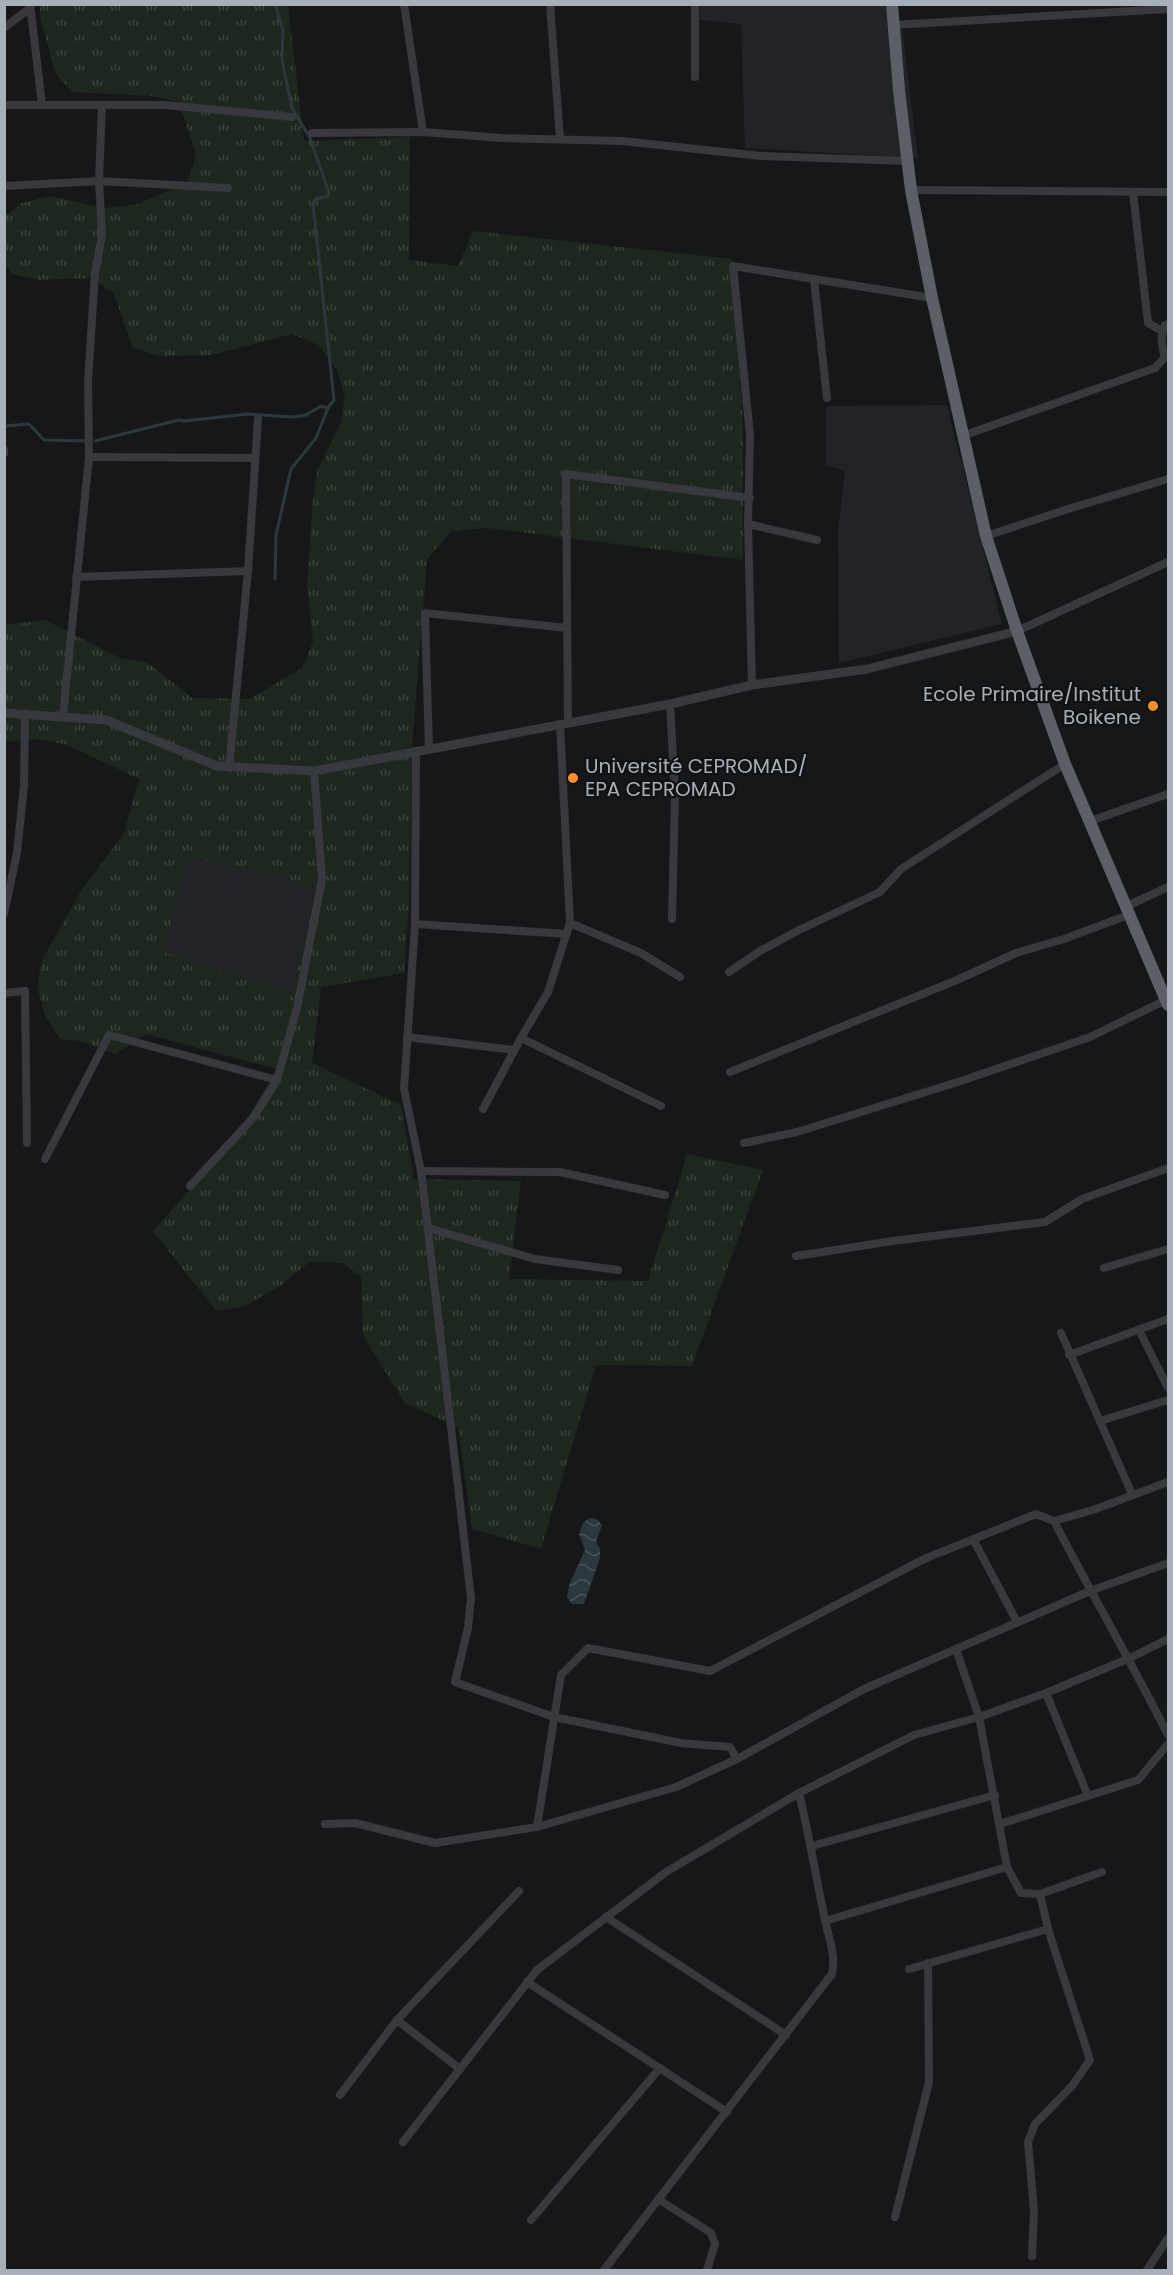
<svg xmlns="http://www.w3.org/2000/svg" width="1173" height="2275" font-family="Poppins,sans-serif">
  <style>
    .built { fill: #222326 }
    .grass { fill: url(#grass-tufts); fill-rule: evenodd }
    .water { fill: url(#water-waves) }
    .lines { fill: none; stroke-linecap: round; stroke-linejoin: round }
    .stream { stroke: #2b393e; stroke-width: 3 }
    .minor { stroke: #37393e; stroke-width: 8 }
    .tertiary { stroke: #37393e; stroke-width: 9 }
    .trunk { stroke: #5b6066; stroke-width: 12 }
    .poi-dot { fill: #ff8f28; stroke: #111214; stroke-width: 2 }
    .labels { text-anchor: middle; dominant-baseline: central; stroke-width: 4.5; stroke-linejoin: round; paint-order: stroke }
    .poi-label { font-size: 20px; fill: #a7b0b9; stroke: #111214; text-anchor: end }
  </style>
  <defs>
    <pattern id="grass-tufts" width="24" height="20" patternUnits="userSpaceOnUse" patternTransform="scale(1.5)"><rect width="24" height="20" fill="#1e271e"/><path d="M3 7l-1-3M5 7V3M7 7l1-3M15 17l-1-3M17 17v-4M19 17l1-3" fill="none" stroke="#3c443d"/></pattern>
    <pattern id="water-waves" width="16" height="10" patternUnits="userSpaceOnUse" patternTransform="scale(1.5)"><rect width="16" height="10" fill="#2b393e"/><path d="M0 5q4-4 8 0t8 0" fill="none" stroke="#475358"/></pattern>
  </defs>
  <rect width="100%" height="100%" fill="#161719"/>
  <g class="built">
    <polygon points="700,5 884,5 902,28 918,158 745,148 741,24 699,20"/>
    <polygon points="947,405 1002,624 839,663 838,532 845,471 826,465 826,406"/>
    <polygon points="202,860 280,876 317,889 292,993 162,952 186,862"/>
  </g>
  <path class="grass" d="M266 4 288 6 304 141 410 137 409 260 458 266 473 231 732 259 743 426V560L488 528 451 531 427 560 412 746 409 905 404 973 321 987 312 1063 401 1105 414 1179 521 1181 509 1279 648 1281 687 1154 763 1170 692 1366 596 1365 541 1549 472 1529 458 1427 405 1403 363 1336 361 1277 343 1263 309 1262 280 1286 245 1306 216 1311 153 1231 195 1184 248 1117 277 1069 146 1034 115 1054 83 1042 60 1039 45 1015 37 987 42 960 81 891 124 833 139 779 65 744 36 739 5 742 4 625 45 620 120 658 147 662 192 698 250 699 302 668 313 642 307 586 313 500 317 472 341 422 345 395 336 368 319 345 292 334 212 355 158 356 132 347 114 293 91 278 38 280 12 274 5 263V217L22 203 50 196 104 208 135 205 187 183 196 155 179 102 153 96 72 92 55 73 40 16V5ZM202 860 280 876 317 889 292 992 163 952 186 863Z"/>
  <polygon class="water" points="589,1518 597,1519 602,1525 596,1542 600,1549 600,1558 584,1604 572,1604 567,1597 569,1585 585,1550 579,1534 583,1523"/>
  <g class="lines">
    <g class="stream">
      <polyline points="4,426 29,424 44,440 87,441"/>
      <polyline points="95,441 179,420 184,421 248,414 293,417 306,415 321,406 328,408 334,400 313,204 316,199 328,196 329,193 310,138 292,108 282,60 283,31 275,4"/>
      <polyline points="275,579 276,535 291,469 316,438 328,408"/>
    </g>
    <g class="minor">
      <polyline points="30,4 42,105"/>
      <polyline points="404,4 423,132"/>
      <polyline points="550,4 560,139"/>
      <polyline points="893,25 1168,9"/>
      <polyline points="4,28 30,8"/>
      <polyline points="695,77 695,4"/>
      <polyline points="4,105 165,105 292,117"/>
      <polyline points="312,133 423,132 502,138 622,141 761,156 907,161"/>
      <polyline points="4,186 99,181 228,188"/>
      <polyline points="911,190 1168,192"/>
      <polyline points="1133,192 1148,323 1162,331"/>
      <polyline points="814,279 827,398"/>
      <path d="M962 436 1155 368 1165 357C1161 345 1160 337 1165 325L1168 324"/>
      <polyline points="4,450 4,453"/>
      <polyline points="89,457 255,458"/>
      <polyline points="748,524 817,540"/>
      <polyline points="986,536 1068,509 1168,479"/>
      <polyline points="76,577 248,571"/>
      <polyline points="1017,631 1168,562"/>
      <polyline points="752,685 748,524 750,435 733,266 932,298"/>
      <polyline points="670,704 675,794 672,919"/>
      <polyline points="63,716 89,457 88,381 95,273 102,235 99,181 102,105"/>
      <polyline points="568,723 566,474 750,498"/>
      <polyline points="429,749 425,613 567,628"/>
      <polyline points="416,751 415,924 404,1089 421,1171 471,1598 468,1628 455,1682 554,1717 681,1743 730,1747 737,1759"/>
      <polyline points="229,768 248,571 258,419"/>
      <polyline points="1090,821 1168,794"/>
      <polyline points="1127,906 1168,887"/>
      <polyline points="4,914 17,853 24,785 25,714"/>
      <polyline points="570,923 641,953 680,977"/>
      <polyline points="415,924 567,934"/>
      <polyline points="729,972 760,951 799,930 880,892 901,869 1065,764"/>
      <polyline points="4,993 25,991 27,1143"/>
      <polyline points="407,1037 514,1050"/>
      <polyline points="521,1038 661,1106"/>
      <polyline points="730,1072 957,980 1016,953 1064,939 1131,914"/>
      <polyline points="483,1109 521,1038 548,992 570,923 560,724"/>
      <polyline points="744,1143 797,1132 961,1081 1090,1037 1166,1000"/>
      <polyline points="45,1159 109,1035 277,1080"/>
      <polyline points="421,1171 560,1172 665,1195"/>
      <polyline points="190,1186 253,1118 277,1080 297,1008 322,879 314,771"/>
      <polyline points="428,1228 535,1259 618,1270"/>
      <polyline points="796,1256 893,1241 1045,1222 1082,1199 1168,1168"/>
      <polyline points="1104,1268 1168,1249"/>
      <polyline points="1139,1330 1168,1388"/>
      <polyline points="1061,1333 1132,1494"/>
      <polyline points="1069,1355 1168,1319"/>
      <polyline points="1100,1421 1168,1400"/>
      <path d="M1054 1521C1091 1593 1132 1663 1168 1735"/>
      <polyline points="973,1539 1017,1622"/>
      <polyline points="956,1649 979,1717 1007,1867 1021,1893 1040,1894 1048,1929 1090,2060 1072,2086 1035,2124 1028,2142 1034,2210 1032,2256"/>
      <polyline points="1046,1693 1088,1796"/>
      <polyline points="325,1824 355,1823 435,1843 537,1827 676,1787 737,1759 864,1689 1090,1591 1168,1563"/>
      <polyline points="1000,1824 1138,1780 1168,1744"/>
      <polyline points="537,1827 561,1675 588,1648 710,1671 924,1559 1036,1514 1054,1521 1093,1510 1168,1482"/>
      <polyline points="812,1846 995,1795"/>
      <polyline points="1040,1894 1102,1872"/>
      <polyline points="606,1917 786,2035"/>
      <polyline points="825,1921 1007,1867"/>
      <polyline points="909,1969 1048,1929"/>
      <polyline points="527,1982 727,2112"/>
      <polyline points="397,2020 460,2069"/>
      <polyline points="340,2095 397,2020 519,1891"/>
      <polyline points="403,2142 537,1970 666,1872 799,1793 914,1735 979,1717 1046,1693 1130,1658 1168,1639"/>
      <polyline points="658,2199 711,2233 715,2244 707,2270"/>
      <polyline points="895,2217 929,2082 928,1963"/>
      <polyline points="531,2220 660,2068"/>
      <path d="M604 2270 832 1974C836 1954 829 1940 825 1920 816 1877 809 1835 799 1793"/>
      <polyline points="1147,2270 1168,2238"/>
    </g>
    <polyline class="tertiary" points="4,713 106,720 217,766 314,771 670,704 752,685 867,669 1017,631"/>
    <polyline class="trunk" points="892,4 899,90 911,190 932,298 986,536 1017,631 1065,764 1168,1005"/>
  </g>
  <g class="poi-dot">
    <circle cx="1153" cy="706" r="6"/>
    <circle cx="573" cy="778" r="6"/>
  </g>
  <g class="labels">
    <g class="poi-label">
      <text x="1141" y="694">Ecole Primaire/Institut<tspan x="1141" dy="23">Boikene</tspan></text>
      <text x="585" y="766" text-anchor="start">Université CEPROMAD/<tspan x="585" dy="23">EPA CEPROMAD</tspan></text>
    </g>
  </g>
  <rect width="1173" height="2275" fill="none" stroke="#a7b0b9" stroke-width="12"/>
</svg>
